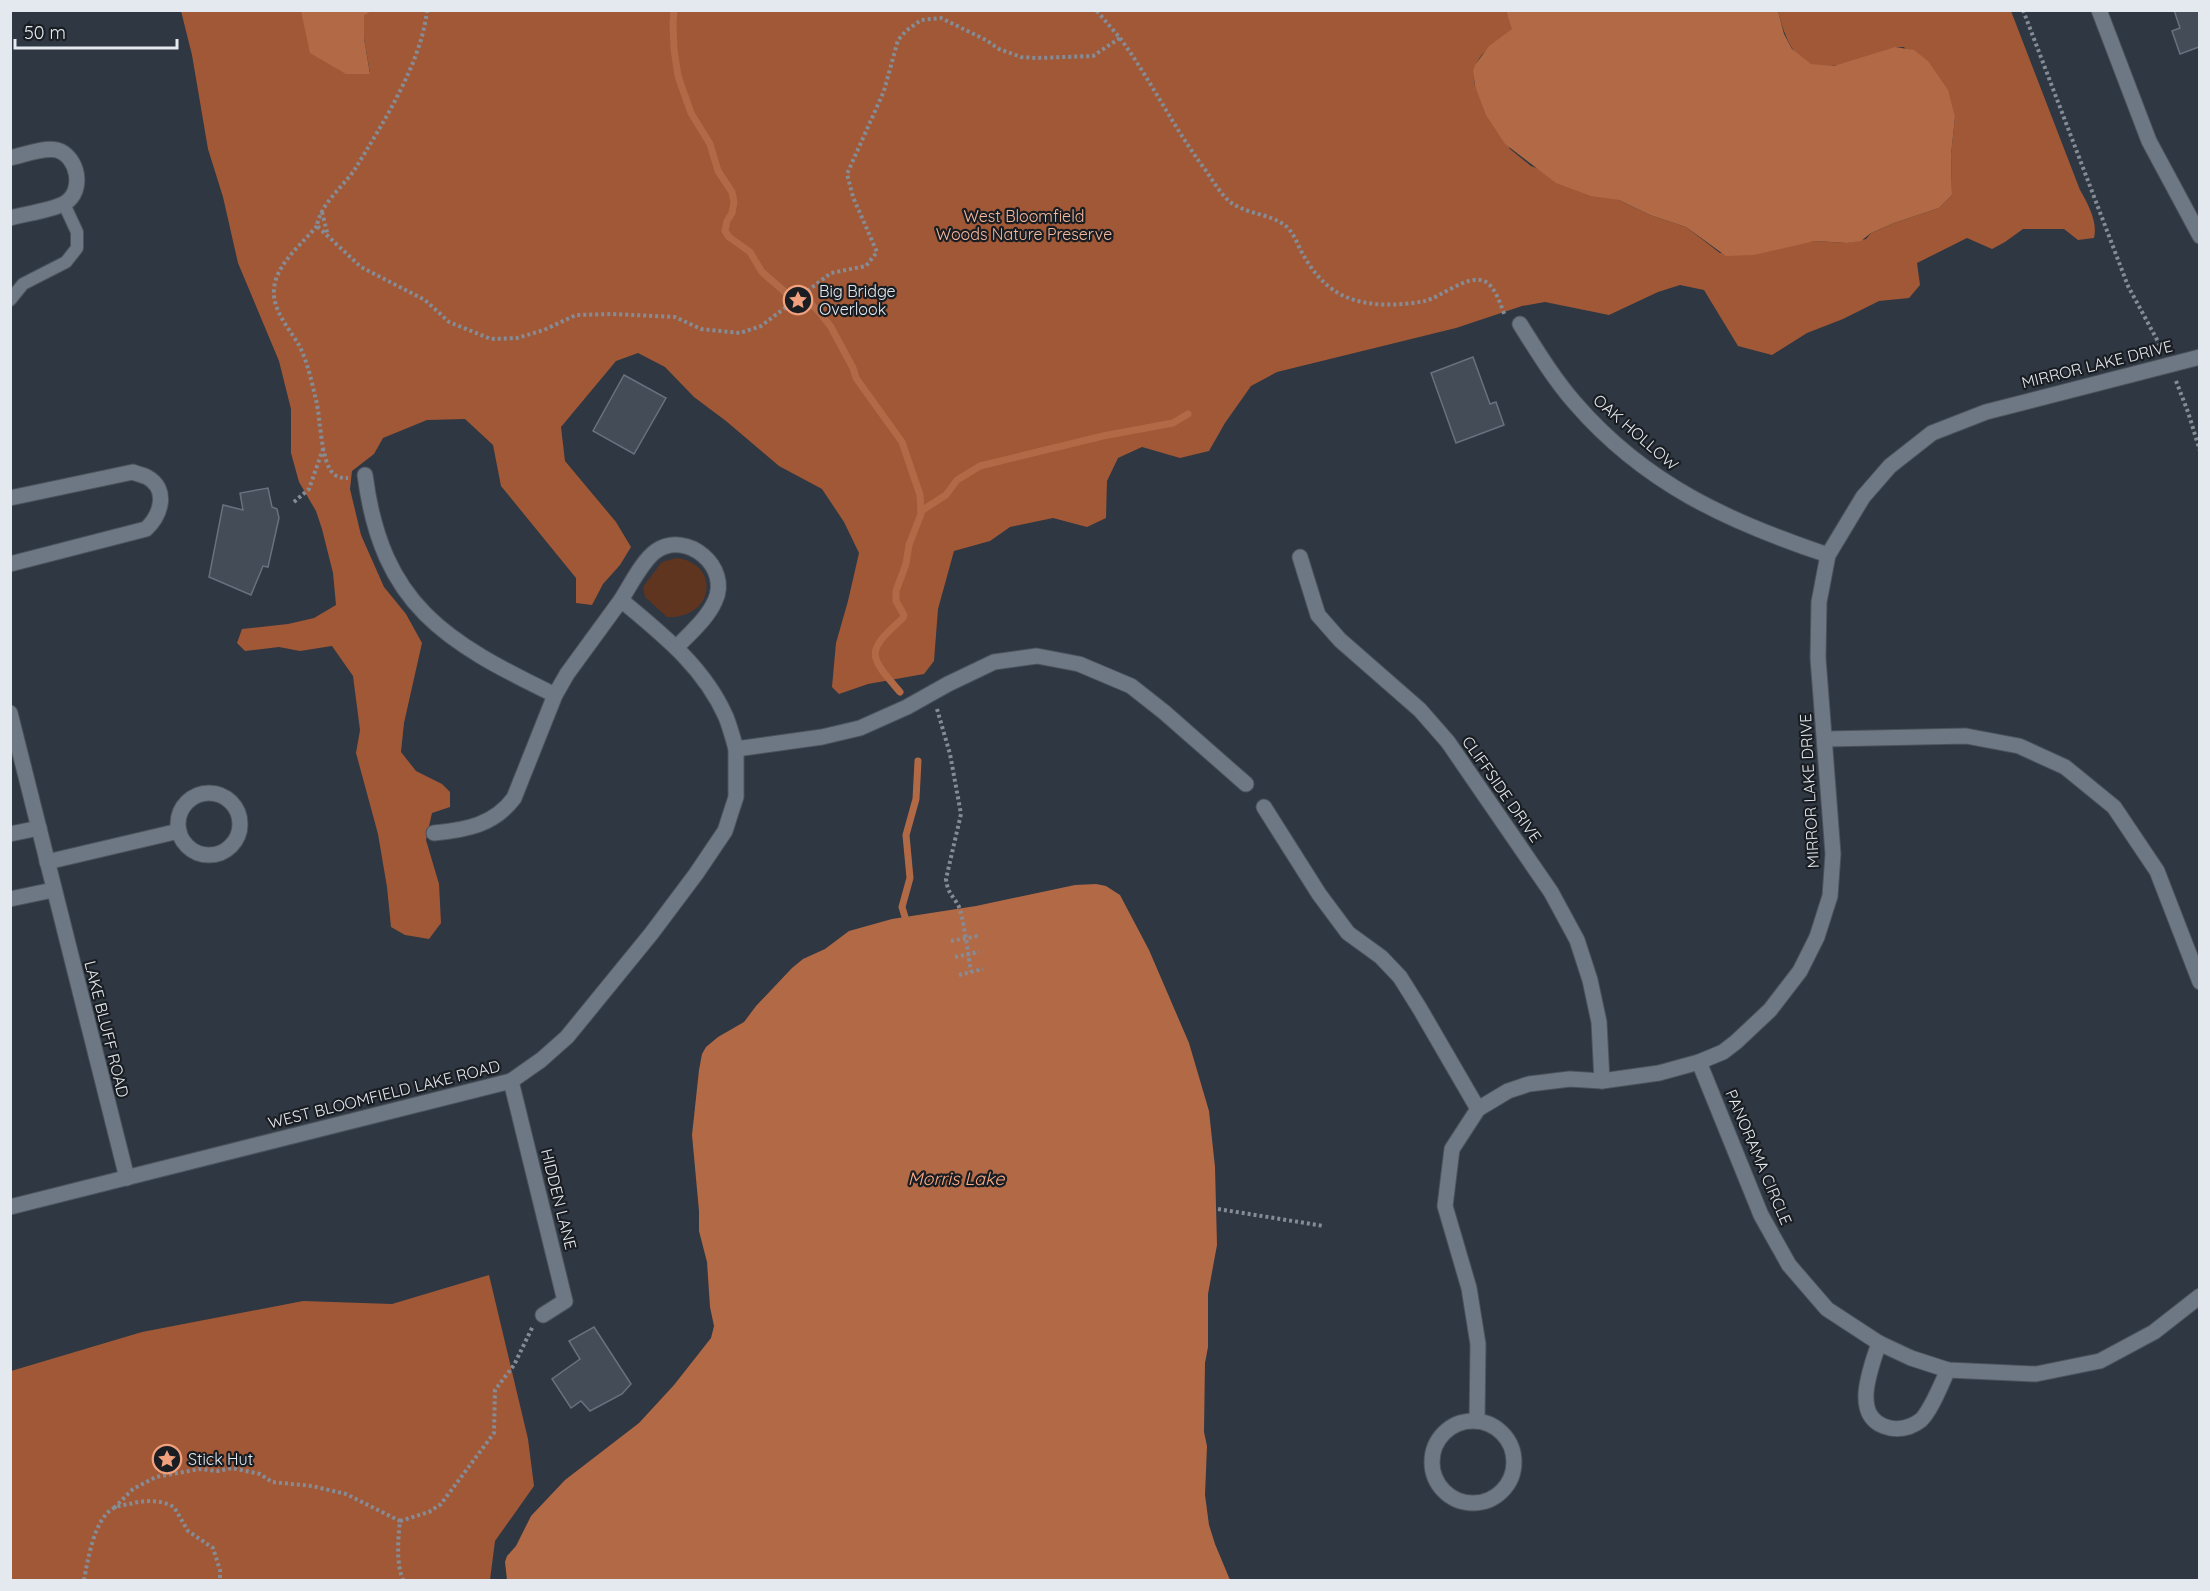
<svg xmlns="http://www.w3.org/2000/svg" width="2210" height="1591" font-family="Quicksand,sans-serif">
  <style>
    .green { fill: #603520 }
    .forest { fill: #a15836 }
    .water { fill: #b26946 }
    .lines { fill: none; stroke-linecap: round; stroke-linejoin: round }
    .stream { stroke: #b26946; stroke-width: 7 }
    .building { fill: #434c57; stroke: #68727e; stroke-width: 1.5 }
    .service-casing { stroke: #4b535c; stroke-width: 14 }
    .minor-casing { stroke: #4b535c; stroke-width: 17 }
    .path { stroke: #858c95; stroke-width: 4; stroke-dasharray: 3 3; stroke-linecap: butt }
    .service { stroke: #6e7884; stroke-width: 12 }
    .minor { stroke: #6e7884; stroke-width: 15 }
    .labels { text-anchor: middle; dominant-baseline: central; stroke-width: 4.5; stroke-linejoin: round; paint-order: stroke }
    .park-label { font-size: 16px; fill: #f7b99d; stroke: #1a1e23 }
    .poi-label { font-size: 16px; fill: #e3e9ef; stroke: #1a1e23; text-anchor: start }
    .street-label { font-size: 16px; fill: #e3e9ef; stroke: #1a1e23 }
    .water-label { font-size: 18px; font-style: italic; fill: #ffad88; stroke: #1a1e23 }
  </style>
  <rect width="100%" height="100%" fill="#2e3742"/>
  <path class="green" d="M676 558C721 563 715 619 667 617L645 597 643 587 662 562Z"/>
  <g class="forest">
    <path d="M181 11H301L370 73 364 38V14L372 11H1506L1513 29C1494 45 1468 56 1475 86L1510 149 1531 166 1619 200 1650 215 1686 227 1720 253 1815 241 1847 243 1866 239 1871 233 1894 223 1939 208 1952 195 1951 155 1955 117 1904 47C1888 47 1875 55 1860 60 1807 76 1791 62 1778 11H2011L2080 190C2088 204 2098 222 2094 238L2078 240 2064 229H2023L2005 242 1992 249 1967 238 1917 263 1920 285 1909 298 1879 301 1843 319 1807 333 1772 355 1738 346 1704 290 1680 285 1658 292 1609 315 1545 302 1522 306 1456 328 1277 372 1251 386 1225 423 1209 451 1180 458 1142 447 1118 458 1107 481 1106 518 1087 527 1053 518 1010 527 990 541 954 551 938 609 934 661 924 674 868 684 839 694 832 687 836 643 848 601 859 553 844 522 822 489 779 466 726 421 694 397 665 367 638 353 616 361 561 427 565 461 616 522 631 547 620 565 603 584 592 605 576 603V578L501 486 493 445 465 419 427 420 383 438 374 454 352 471 350 489 361 535 384 587 406 614 422 643 404 723 401 752 416 771 442 784 450 792V807L432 813 426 840 439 884 441 923 429 939 405 935 391 927 387 887 378 834 356 753 360 730 353 676 332 646 300 651 279 647 245 651 237 643 242 629 288 624 314 618 336 605 333 573 322 529 316 511 299 482 291 453V409L279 361 238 263 223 197 208 149 192 55Z"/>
    <polygon points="489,1275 528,1439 534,1486 495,1541 490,1580 11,1580 11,1371 142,1332 303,1301 392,1304"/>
  </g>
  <g class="water">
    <polygon points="301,11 372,11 364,15 364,38 370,74 346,74 310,53"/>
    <polygon points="1506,11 1778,11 1784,34 1792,49 1811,64 1834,66 1895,47 1914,50 1928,61 1948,90 1955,117 1951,155 1952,195 1939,208 1894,223 1871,233 1861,241 1847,243 1815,241 1754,255 1726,256 1686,227 1650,215 1619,200 1591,196 1556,183 1505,144 1486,115 1475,86 1473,71 1475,65 1489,46 1512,29"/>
    <polygon points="1096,884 1106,886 1120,895 1149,950 1189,1043 1209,1111 1215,1167 1217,1245 1208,1294 1208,1347 1205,1363 1204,1432 1207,1446 1205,1495 1209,1525 1215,1544 1230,1580 507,1580 505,1562 507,1556 516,1546 531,1516 565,1480 639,1423 674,1385 711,1338 714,1326 710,1307 707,1262 699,1231 699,1211 692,1135 699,1070 702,1054 706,1047 718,1037 744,1022 756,1006 792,968 803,959 825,949 849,931 892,919 976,906 1075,885"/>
  </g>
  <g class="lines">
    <g class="stream">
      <path d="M674 10 673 23 674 49 678 76 691 113 710 144 718 171 732 192 734 202 732 213 727 221 725 231 729 237 750 252 762 272 785 292 812 305 820 313 831 327 853 368 856 378 902 442 920 495 921 514 909 545 906 564 896 591V601L904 615 903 618C865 652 868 655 900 692"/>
      <polyline points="921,511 946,495 957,480 980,466 1103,436 1173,423 1188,414"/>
      <polyline points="905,917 902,907 910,878 906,835 916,799 918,761"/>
    </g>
  </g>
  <g class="building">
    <polygon points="2174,10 2199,10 2199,47 2180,54 2172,31 2180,28"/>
    <polygon points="1473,357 1490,404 1496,402 1504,425 1456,443 1431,373"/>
    <polygon points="624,375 666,398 634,454 593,431"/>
    <polygon points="268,488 272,507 277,509 279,518 268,567 263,566 251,595 209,577 223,505 243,510 240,493"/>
    <polygon points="594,1327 631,1384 622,1394 590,1411 581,1401 571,1408 552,1379 580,1359 569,1341"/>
  </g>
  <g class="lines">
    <g class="service-casing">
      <polyline id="service" points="10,300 23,284 66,262 77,248 77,232 64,204"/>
    </g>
    <g class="minor-casing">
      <g id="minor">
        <polyline points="2099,10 2149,141 2200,236"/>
        <path d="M10 158C24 155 43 147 57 150 78 156 85 191 65 203 54 210 24 214 10 218"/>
        <path d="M1520 324C1537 351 1554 379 1575 403 1645 484 1729 522 1828 555"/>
        <path d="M365 475C382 606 446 642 555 695"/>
        <path d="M10 498 133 472C137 474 143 475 147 477 169 489 161 515 146 529L10 564"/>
        <polyline points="1300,557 1318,615 1340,640 1420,710 1448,742 1551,892 1577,940 1590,980 1599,1022 1602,1081"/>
        <path d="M621 600C630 586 642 561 656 551 687 530 731 567 715 601 707 619 690 633 677 647"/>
        <polyline points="10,713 127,1178"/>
        <polyline points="1826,739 1966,736 2019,746 2065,767 2114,807 2157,871 2200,982"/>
        <circle cx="209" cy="824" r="31"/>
        <polyline points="1264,807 1319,894 1348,933 1381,957 1400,977 1420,1009 1478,1109 1508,1091 1529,1084 1570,1079 1602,1081 1659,1073 1699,1062 1723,1052 1736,1042 1770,1010 1800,971 1817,937 1830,896 1833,854 1818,658 1819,602 1828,555 1863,497 1890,466 1932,433 1986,412 2200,357"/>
        <path d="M434 833C466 830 494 825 514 798L555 695 567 674 621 600C662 634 704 667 726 717 730 727 733 738 736 749"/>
        <polyline points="10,834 39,828"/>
        <polyline points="47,862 179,831"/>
        <polyline points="10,899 53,890"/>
        <polyline points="1699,1062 1761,1215 1789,1265 1827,1309 1879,1343 1911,1358 1948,1370 2036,1374 2100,1361 2154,1332 2200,1296"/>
        <polyline points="511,1081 565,1301 543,1315"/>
        <polyline points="10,1207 511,1081 541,1060 567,1037 651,934 696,874 725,831 736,797 736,749 822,737 860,728 907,707 948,684 994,662 1037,656 1079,664 1131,686 1164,712 1246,784"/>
        <path d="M1879 1343C1871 1368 1849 1419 1890 1428 1901 1430 1912 1427 1921 1420 1932 1409 1941 1384 1948 1370"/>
        <circle cx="1473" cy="1462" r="41"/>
        <polyline points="1477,1421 1478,1344 1469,1288 1445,1206 1452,1149 1478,1109"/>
      </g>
    </g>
    <g class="path">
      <path d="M427 10C422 62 382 125 355 169 343 187 320 204 317 226L361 267 425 300 449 322 491 339 517 338 544 330 576 315 613 314 675 317 701 329 740 333 761 326 831 273 866 266 877 252 853 197 847 174 884 91 898 40 906 31 921 20 941 18 986 40 999 49 1021 57 1037 58 1093 56 1120 38 1096 10"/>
      <polyline points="2023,10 2128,286 2162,349"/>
      <path d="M1120 38C1151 80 1173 127 1204 168 1212 179 1219 192 1229 201 1246 215 1271 213 1287 227 1294 234 1297 243 1301 251 1311 269 1324 287 1344 296 1367 307 1400 306 1425 301 1441 297 1468 274 1484 281 1495 285 1501 306 1505 316"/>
      <polyline points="322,212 328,236"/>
      <path d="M317 226C302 244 276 264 274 289 272 311 290 329 300 347 308 364 312 383 316 400 321 418 320 464 335 475 339 478 343 478 348 478"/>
      <polyline points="2176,381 2188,412 2200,451"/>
      <polyline points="294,502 309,489 323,449"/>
      <path d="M937 709 950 754 961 814 946 879C948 894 952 894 958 905 963 913 969 960 971 972"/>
      <polyline points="951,941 978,936"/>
      <polyline points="955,957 979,952"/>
      <polyline points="959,975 983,969"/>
      <polyline points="1218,1209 1324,1226"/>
      <path d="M114 1508 133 1489 156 1477 200 1469 218 1471 232 1468 260 1474 272 1482 312 1486 346 1494 400 1521C398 1540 396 1563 403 1580"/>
      <polyline points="400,1521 429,1512 441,1504 494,1433 495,1390 514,1365 533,1326"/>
      <path d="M84 1580C88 1560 94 1518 114 1508 119 1505 127 1505 133 1503 148 1500 161 1500 174 1507L188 1531 213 1548 220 1570V1580"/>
    </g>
    <use href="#service" class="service"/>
    <use href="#minor" class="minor"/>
  </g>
  <defs>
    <g id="sight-ring" transform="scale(1.5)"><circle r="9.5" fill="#1a1e23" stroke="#f1a17d" stroke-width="1.5"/><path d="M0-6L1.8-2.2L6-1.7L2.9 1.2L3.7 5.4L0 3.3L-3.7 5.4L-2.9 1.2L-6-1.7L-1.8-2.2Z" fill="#f1a17d"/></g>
  </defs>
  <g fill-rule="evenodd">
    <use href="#sight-ring" x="798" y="300"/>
    <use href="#sight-ring" x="167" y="1459"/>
  </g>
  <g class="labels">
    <g class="park-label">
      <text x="1024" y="216">West Bloomfield<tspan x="1024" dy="18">Woods Nature Preserve</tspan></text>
    </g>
    <g class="poi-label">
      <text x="819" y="291">Big Bridge<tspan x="819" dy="18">Overlook</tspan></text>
      <text x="188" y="1459">Stick Hut</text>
    </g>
    <g class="street-label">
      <text transform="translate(2097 364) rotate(-14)">MIRROR LAKE DRIVE</text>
      <text transform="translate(1636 432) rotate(41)">OAK HOLLOW</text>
      <text transform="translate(1502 789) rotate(55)">CLIFFSIDE DRIVE</text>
      <text transform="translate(1809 791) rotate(-93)">MIRROR LAKE DRIVE</text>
      <text transform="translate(107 1029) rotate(76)">LAKE BLUFF ROAD</text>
      <text transform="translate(384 1094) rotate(-14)">WEST BLOOMFIELD LAKE ROAD</text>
      <text transform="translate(1759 1157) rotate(67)">PANORAMA CIRCLE</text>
      <text transform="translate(559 1199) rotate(76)">HIDDEN LANE</text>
    </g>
    <g class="water-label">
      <text x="956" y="1178">Morris Lake</text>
    </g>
  </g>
  <rect width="2210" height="1591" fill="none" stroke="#e3e9ef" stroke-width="24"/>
  <path d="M15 39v9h162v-9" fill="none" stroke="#e3e9ef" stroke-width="3"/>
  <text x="24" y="39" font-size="18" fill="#e3e9ef" stroke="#1a1e23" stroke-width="4.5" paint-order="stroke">50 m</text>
</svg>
